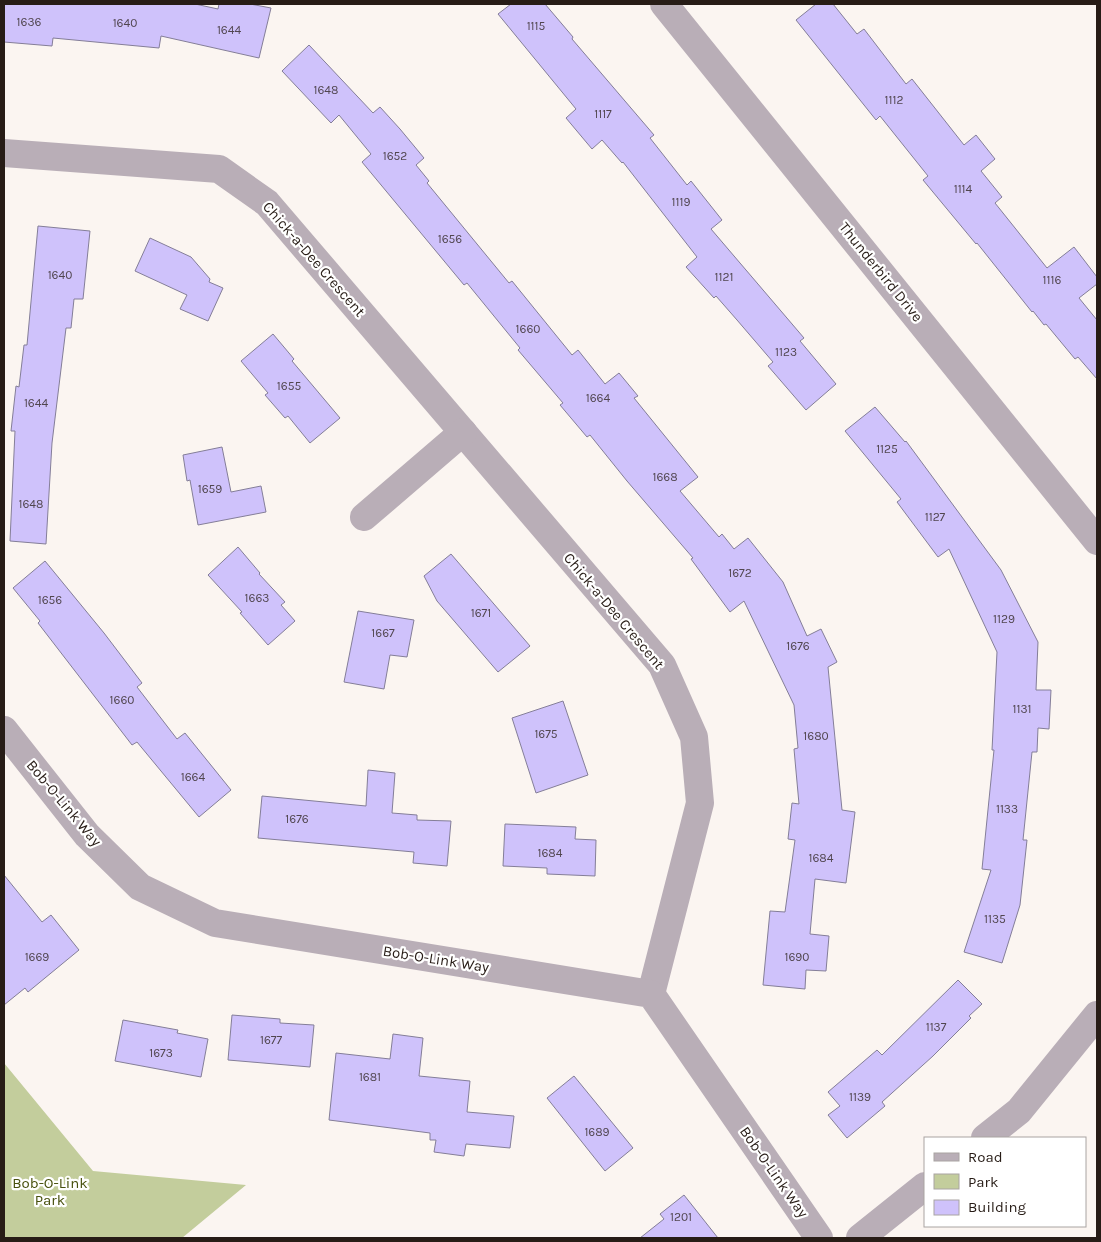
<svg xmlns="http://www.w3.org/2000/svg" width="1101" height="1242" font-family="Karla,sans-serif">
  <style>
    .green { fill: #c3cd9c }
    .building { fill: #cfc2fb; stroke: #847e98 }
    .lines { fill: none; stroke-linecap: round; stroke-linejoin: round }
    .minor { stroke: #b9aeb7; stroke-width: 28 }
    .labels { text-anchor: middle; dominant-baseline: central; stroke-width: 4.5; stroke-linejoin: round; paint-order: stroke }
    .number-label { font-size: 12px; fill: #51464f }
    .street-label { font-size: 15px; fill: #271c16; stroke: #fff }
    .park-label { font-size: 15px; fill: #47500d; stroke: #fff }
  </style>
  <rect width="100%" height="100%" fill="#fbf5f1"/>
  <polygon class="green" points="4,1063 93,1171 246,1185 182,1238 4,1238"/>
  <g class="building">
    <polygon points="4,4 195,4 218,9 219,4 250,4 271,8 259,58 161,36 159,48 53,38 52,46 4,42"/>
    <polygon points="511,4 545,4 573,37 572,39 654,135 650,138 687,185 691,181 722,220 711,229 804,338 800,341 836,384 806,410 768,366 773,362 737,320 716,296 714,298 686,267 697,257 623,162 622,163 602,140 592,149 566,118 576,109 498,14"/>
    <polygon points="816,4 833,4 857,34 864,29 906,84 912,79 964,145 976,135 995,159 981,171 1002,197 995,203 1047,268 1074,247 1097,277 1097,284 1079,298 1097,320 1097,379 1078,357 1075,359 1046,324 1044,325 1033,311 1032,312 977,243 976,244 923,180 928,176 880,116 876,120 796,20"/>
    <polygon points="309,45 373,113 380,107 400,129 424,158 416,165 429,181 427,183 509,283 512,281 572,355 578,350 605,384 619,373 638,396 634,398 698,477 680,491 719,537 722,534 734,549 748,538 783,582 807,636 821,629 837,662 828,667 842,810 855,812 846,883 815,879 810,934 829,936 826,971 806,970 805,989 763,985 770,911 785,912 795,840 788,839 792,803 799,804 794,749 798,748 794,705 744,601 730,612 691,559 693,558 627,481 590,435 587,437 560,405 563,403 518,350 520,348 467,283 464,285 362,162 371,154 339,115 331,123 282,71"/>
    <polygon points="38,226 90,231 83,299 74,299 71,328 66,328 52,443 46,544 10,541 15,431 11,431 16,386 19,387 24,345 27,345"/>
    <polygon points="150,238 191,257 210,279 209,282 223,288 208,321 180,309 187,295 135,271"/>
    <polygon points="273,334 294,359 292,361 340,418 310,443 288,416 285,418 265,395 268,393 241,361"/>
    <polygon points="875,407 905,442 906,441 1001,570 1038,642 1036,690 1051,690 1049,729 1038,728 1037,752 1032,752 1023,840 1027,840 1020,905 1002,963 964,952 991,870 982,869 994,750 992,750 997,652 949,549 938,557 897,502 901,499 845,431"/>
    <polygon points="222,447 231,492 261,486 266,512 198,525 190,480 187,481 183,455"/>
    <polygon points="238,547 260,573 259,574 285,602 281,605 295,621 268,645 240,613 242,612 208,575"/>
    <polygon points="451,554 530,646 498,672 437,601 424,576"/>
    <polygon points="45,561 104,633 142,683 137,687 177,739 185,733 231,790 199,817 137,742 132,745 38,623 40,621 13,588"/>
    <polygon points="358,611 414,620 407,657 390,655 384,689 344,682"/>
    <polygon points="563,701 588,775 536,793 512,718"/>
    <polygon points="368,770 395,773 392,813 417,815 417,820 451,821 447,866 413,863 414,852 258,838 262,796 366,806"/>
    <polygon points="505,824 576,827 575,839 596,840 595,876 547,874 547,868 503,866"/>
    <polygon points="4,875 42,922 51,915 79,950 28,992 25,988 4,1005"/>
    <polygon points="958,980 982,1004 969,1016 971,1018 933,1056 882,1102 885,1106 847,1138 828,1115 840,1106 828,1092 877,1050 882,1055"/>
    <polygon points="232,1015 280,1019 280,1023 314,1025 310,1067 228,1060"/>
    <polygon points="123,1020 178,1030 177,1033 208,1039 201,1077 115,1061"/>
    <polygon points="393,1034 423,1038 419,1076 470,1081 467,1112 514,1116 510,1148 466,1144 464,1156 434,1152 436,1140 430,1140 430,1133 329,1120 336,1053 390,1059"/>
    <polygon points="574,1076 633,1148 605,1171 547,1098"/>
    <polygon points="684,1195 718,1238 640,1238 664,1219 660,1214"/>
  </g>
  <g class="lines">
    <g class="minor">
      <polyline points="664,4 1097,541"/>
      <polyline points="4,153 219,169 267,203 662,665 694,737 700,803 651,994"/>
      <polyline points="364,517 463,432"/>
      <polyline points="4,730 87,835 140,887 215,923 651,994 819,1238"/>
      <polyline points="985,1138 1019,1111 1097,1015"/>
      <polyline points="860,1238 925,1186"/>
    </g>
  </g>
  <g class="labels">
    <g class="number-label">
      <text x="29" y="22">1636</text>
      <text x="125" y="23">1640</text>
      <text x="536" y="26">1115</text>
      <text x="229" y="30">1644</text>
      <text x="326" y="90">1648</text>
      <text x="894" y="100">1112</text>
      <text x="603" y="114">1117</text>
      <text x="395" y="156">1652</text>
      <text x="963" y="189">1114</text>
      <text x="681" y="202">1119</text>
      <text x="450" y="239">1656</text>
      <text x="60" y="275">1640</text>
      <text x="724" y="277">1121</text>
      <text x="1052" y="280">1116</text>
      <text x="528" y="329">1660</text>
      <text x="786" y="352">1123</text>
      <text x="289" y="386">1655</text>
      <text x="598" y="398">1664</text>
      <text x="36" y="403">1644</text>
      <text x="887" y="449">1125</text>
      <text x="665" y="477">1668</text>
      <text x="210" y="489">1659</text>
      <text x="31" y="504">1648</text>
      <text x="935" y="517">1127</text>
      <text x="740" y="573">1672</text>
      <text x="257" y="598">1663</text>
      <text x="50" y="600">1656</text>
      <text x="481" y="613">1671</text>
      <text x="1004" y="619">1129</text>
      <text x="383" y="633">1667</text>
      <text x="798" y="646">1676</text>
      <text x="122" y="700">1660</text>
      <text x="1022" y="709">1131</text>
      <text x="546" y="734">1675</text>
      <text x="816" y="736">1680</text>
      <text x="193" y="777">1664</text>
      <text x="1007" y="809">1133</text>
      <text x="297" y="819">1676</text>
      <text x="550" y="853">1684</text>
      <text x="821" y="858">1684</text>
      <text x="995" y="919">1135</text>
      <text x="37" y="957">1669</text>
      <text x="797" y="957">1690</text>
      <text x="936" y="1027">1137</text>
      <text x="271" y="1040">1677</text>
      <text x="161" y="1053">1673</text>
      <text x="370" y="1077">1681</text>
      <text x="860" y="1097">1139</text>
      <text x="597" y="1132">1689</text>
      <text x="681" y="1217">1201</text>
    </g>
    <g class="street-label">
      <text transform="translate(314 259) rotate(49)">Chick-a-Dee Crescent</text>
      <text transform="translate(881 272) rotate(51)">Thunderbird Drive</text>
      <text transform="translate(614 611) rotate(50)">Chick-a-Dee Crescent</text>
      <text transform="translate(64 803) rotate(50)">Bob-O-Link Way</text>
      <text transform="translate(436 959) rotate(9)">Bob-O-Link Way</text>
      <text transform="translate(774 1172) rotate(55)">Bob-O-Link Way</text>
    </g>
    <g class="park-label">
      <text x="50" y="1183">Bob-O-Link<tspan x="50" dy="17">Park</tspan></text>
    </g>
  </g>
  <rect width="1101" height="1242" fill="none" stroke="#271c16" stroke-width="10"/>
  <rect x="924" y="1137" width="162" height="90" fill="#ffffff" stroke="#a9a4a2"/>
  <rect x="934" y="1153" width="25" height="8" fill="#b9aeb7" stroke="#a9a4a2"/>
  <text x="968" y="1162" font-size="15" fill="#271c16">Road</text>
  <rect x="934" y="1174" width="25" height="15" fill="#c3cd9c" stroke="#a9a4a2"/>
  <text x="968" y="1187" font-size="15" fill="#271c16">Park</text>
  <rect x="934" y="1200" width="25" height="15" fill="#cfc2fb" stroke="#a9a4a2"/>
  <text x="968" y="1212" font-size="15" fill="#271c16">Building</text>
</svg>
